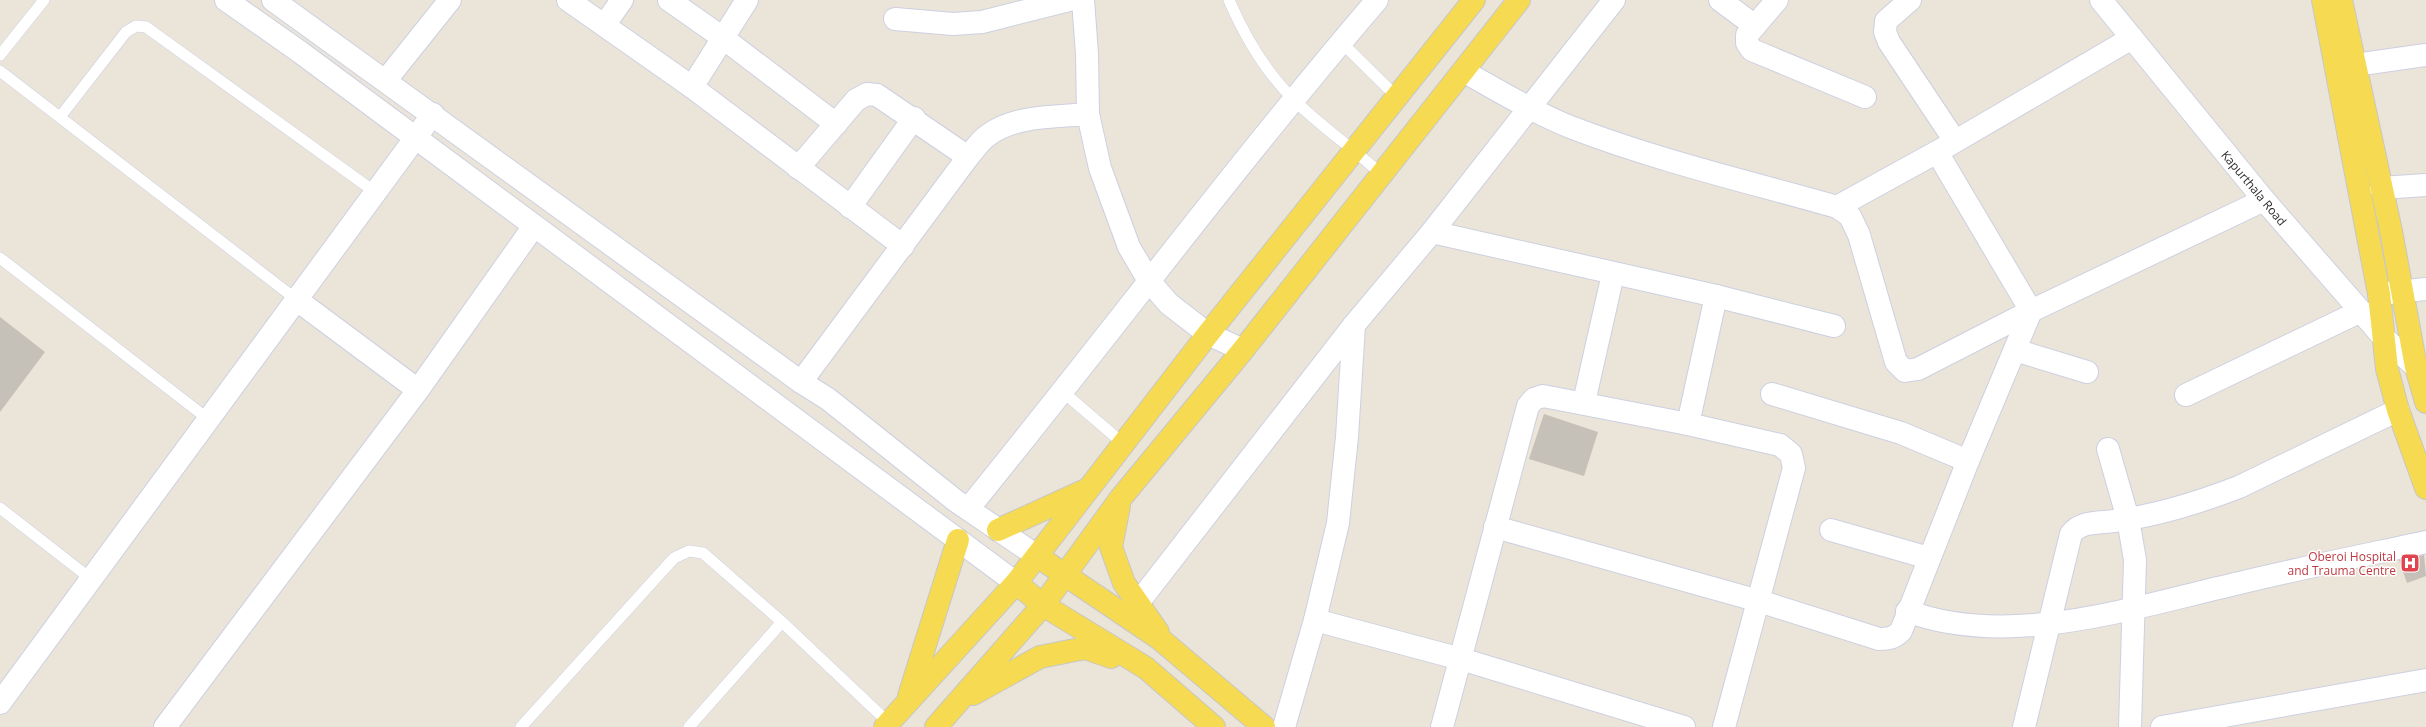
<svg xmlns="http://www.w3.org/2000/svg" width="2426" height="727" font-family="'Open Sans',sans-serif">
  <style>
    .building { fill: #c6c1b8 }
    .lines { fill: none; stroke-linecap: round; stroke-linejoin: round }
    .lane-casing { stroke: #cdd0e2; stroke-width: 12 }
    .street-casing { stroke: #cdd0e2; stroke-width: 24 }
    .secondary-casing { stroke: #cdd0e2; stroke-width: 24 }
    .primary-casing { stroke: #c7c7c7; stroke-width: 24 }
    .lane { stroke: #fff; stroke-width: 11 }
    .street { stroke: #fff; stroke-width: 22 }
    .secondary { stroke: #fff; stroke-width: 22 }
    .primary { stroke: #f6db52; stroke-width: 22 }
    .labels { text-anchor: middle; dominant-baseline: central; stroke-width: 3; stroke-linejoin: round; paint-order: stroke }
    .street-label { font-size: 12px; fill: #282828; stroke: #fff }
    .health-label { font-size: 12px; fill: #be3a42; stroke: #fff; text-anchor: end }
  </style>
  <rect width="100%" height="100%" fill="#ebe4d8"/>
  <g class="building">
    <polygon points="0,317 45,352 0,412"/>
    <polygon points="1544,414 1598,432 1584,476 1529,459"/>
    <polygon points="2424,555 2426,576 2407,583 2399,560"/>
  </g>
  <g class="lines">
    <g class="lane-casing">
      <g id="lane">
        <path d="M1229 0C1245 37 1265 71 1293 99 1319 125 1354 149 1382 175"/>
        <polyline points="1341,42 1398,98"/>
        <polyline points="0,55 44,0"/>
        <polyline points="0,71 297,300"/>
        <polyline points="60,117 126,32 136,26 146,27 375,192"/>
        <polyline points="0,258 208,419"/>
        <polyline points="1063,392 1125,445"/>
        <polyline points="0,508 91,579"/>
        <polyline points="521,727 674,558 689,551 703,553 782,622 889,723"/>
        <polyline points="689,727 782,622"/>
      </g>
    </g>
    <g class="street-casing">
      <g id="street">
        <polyline points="568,0 692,87 903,246"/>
        <polyline points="669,0 723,38 836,124"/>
        <polyline points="1083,0 1087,54 1088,114 1100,168 1129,247 1149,281 1169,304 1208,334 1243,350"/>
        <polyline points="1720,0 1755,26"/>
        <polyline points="1777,0 1747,35 1747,43 1752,50 1865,97"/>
        <polyline points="1910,0 1886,21 1885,32 1889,42 1955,141"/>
        <polyline points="895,19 953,24 982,22 1069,0"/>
        <polyline points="605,24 622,0"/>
        <polyline points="2355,65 2426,55"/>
        <path d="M1463 71C1499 91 1535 113 1573 128 1659 161 1749 182 1837 207L1850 216 1859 235 1896 362 1905 371 1918 369 2031 311 2264 200"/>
        <polyline points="386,80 450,0"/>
        <polyline points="692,87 747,0"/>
        <path d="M968 157C974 150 980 141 987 136 1014 115 1056 117 1088 114"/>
        <polyline points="798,168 856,100 867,94 877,95 968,157 801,382"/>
        <polyline points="2381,188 2426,185"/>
        <polyline points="850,207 914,118"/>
        <polyline points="1837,207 1937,152 2132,38"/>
        <polyline points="1432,232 1716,296 1834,326"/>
        <polyline points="2379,294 2426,289"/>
        <polyline points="297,300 418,390"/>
        <polyline points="2015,350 2087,372"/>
        <polyline points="1772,394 1901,433 1968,461"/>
        <polyline points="2186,395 2361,311"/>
        <polyline points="1584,402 1613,274"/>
        <polyline points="1688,424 1716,296"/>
        <polyline points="2108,449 2128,519 2135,560 2130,727"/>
        <path d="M968 509C1105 341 1235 166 1377 0"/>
        <path d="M1495 527 1759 601 1879 639C1889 639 1894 638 1901 631L1968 461 2031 311 1937 152"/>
        <polyline points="1831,530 1929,558"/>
        <polyline points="1138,603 1354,325 1432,232 1614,0"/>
        <path d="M1907 611C2008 649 2131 608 2231 585 2296 569 2361 556 2426 542"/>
        <polyline points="1315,620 1461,659 1684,727"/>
        <polyline points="0,703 433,114"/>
        <polyline points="165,727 418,390 534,226"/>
        <polyline points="1284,727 1315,620 1338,523 1347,437 1354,325"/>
        <polyline points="1442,727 1528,406 1534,399 1543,396 1688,424 1780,445 1791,454 1794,468 1724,727"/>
        <path d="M2024 727 2071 534C2080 521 2099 523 2114 521 2156 516 2200 502 2239 487L2398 410"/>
        <polyline points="2162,727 2426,680"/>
      </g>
    </g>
    <g class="secondary-casing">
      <g id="secondary">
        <polyline points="226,0 300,52 1016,583"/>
        <polyline points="273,0 801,382 828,399 956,501 1037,556"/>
        <polyline points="2101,0 2264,200 2384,338 2416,367"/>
      </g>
    </g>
    <g class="primary-casing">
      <g id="primary">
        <polyline points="2323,0 2379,294 2387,369 2398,410 2426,488"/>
        <polyline points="2341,0 2391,231 2416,367 2426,402"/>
        <polyline points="1119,506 1111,547 1124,583 1158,632"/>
        <polyline points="998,530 1086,490"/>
        <polyline points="1037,556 1160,639 1264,727"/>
        <polyline points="1016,583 1043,605 1146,668 1214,727"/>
        <polyline points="973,694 1040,657 1085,648 1111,657"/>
        <polyline points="909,696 958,540"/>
        <polyline points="885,727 1016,583 1208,334 1474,0"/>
        <polyline points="936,727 1043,605 1120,499 1243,350 1519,0"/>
      </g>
    </g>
    <use href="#lane" class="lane"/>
    <use href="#street" class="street"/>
    <use href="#secondary" class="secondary"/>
    <use href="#primary" class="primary"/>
  </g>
  <defs>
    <g id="hospital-square" transform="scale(1)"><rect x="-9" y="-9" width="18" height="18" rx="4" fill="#e0444e" stroke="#fff"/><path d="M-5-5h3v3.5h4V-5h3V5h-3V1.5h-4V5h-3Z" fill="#fff"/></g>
  </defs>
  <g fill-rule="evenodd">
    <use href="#hospital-square" x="2410" y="563"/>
  </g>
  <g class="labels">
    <g class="street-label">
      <text transform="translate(2254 188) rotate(50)">Kapurthala Road</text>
    </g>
    <g class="health-label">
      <text x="2396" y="556">Oberoi Hospital<tspan x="2396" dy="14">and Trauma Centre</tspan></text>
    </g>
  </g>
</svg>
